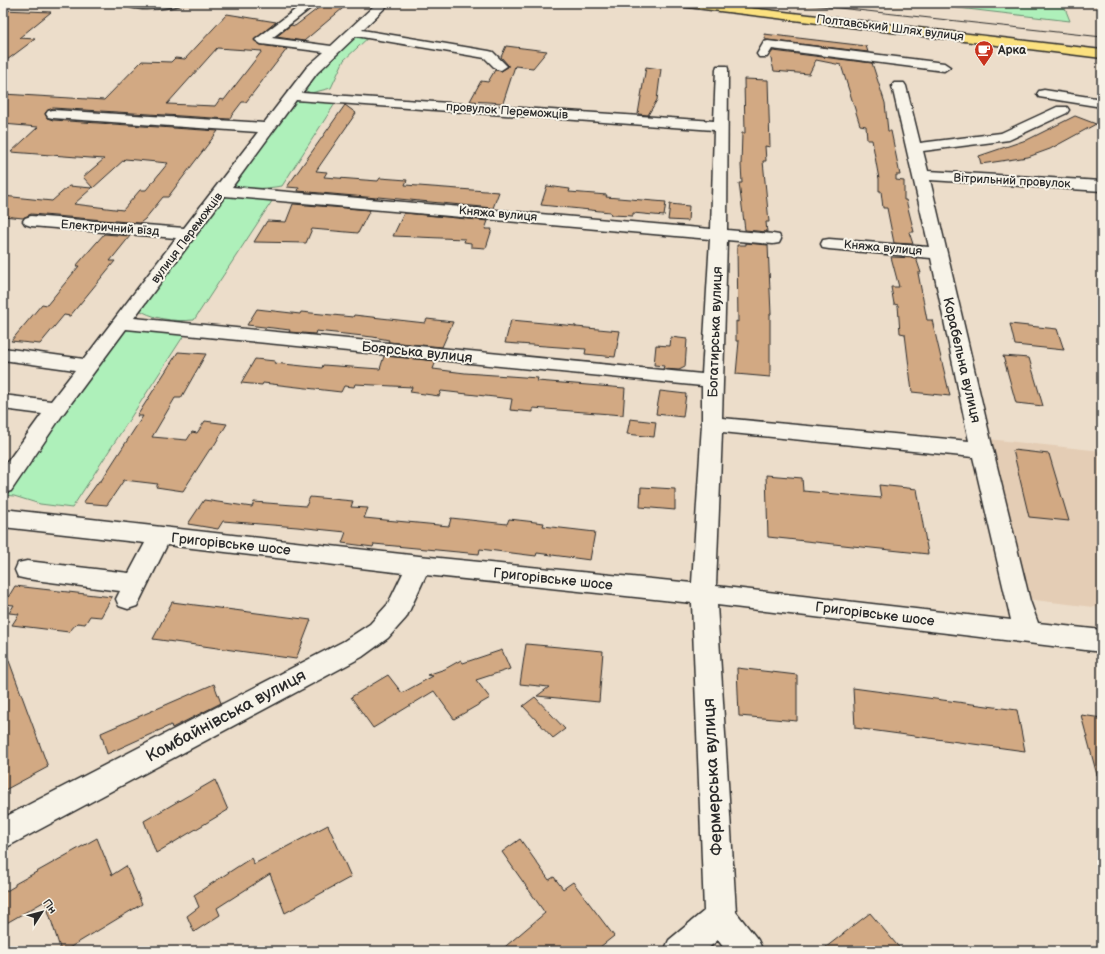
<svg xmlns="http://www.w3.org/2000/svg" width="1105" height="954" font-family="'Balsamiq Sans',sans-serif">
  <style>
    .built { fill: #e4cdb5 }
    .green { fill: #aef0ba; stroke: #6c8e72 }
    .building { fill: #d2a983; stroke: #2b2b2b; fill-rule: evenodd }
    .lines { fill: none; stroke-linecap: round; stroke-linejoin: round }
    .minor-casing { stroke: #2b2b2b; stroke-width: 3 }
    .major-casing { stroke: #2b2b2b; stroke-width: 3 }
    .minor { fill: #f7f3e8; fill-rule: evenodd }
    .major { fill: #fbe180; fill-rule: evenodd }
    .tram { stroke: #2b2b2b; stroke-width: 1 }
    .labels { text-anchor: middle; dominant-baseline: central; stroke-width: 4; stroke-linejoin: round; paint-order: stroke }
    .far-street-label { font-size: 12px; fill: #2b2b2b; stroke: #f7f3e8 }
    .far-poi-label { font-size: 12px; font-weight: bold; fill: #2b2b2b; stroke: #f7f3e8; text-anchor: start }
    .street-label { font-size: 14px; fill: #2b2b2b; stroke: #f7f3e8 }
    .near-street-label { font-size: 17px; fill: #2b2b2b; stroke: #f7f3e8 }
  </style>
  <rect width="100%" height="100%" fill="#ecddca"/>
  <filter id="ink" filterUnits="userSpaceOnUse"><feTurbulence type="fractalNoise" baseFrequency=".025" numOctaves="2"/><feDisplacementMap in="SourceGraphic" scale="8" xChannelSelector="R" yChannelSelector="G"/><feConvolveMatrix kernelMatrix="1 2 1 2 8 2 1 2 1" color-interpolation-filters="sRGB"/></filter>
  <g filter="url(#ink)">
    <polygon class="built" points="988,439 1102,451 1102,608 1026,599"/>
    <g class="green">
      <polygon points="940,3 1063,3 1070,21 950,7"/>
      <polygon points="353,32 371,35 344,60 331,88 311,93 299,88"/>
      <path d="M305 96 338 99 282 186C263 189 246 190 228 184L288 102Z"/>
      <path d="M223 191 276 195 194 320C172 322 153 319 134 307Z"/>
      <polygon points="123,323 188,329 72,508 40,504 14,496 3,495 3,485"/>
    </g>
    <g class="building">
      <polygon points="325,3 349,3 304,41 276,37 291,25 295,26"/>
      <polygon points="3,10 51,12 19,38 35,39 3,63"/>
      <path d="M227 14 276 22 254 40 261 45 287 49 246 102H242L229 119 53 108 48 110 45 113 47 118 53 120 218 131 168 197H163L145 219 140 223 31 214 23 218 3 216V196L52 201 69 186 92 188 74 204 123 210 140 190H146L168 163 125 159 93 188 83 177 104 159 11 152 38 127 3 124V94L104 100 142 61 171 62 175 58 185 59ZM217 48 262 51 224 100 220 99 215 106 167 104Z"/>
      <polygon points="764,34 866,46 868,52 766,40"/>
      <polygon points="506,46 547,51 533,68 515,66 503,103 470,101 481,81 488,82 495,70 501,71 508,67 508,65 501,57"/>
      <polygon points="773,51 872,63 885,103 888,131 891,131 900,175 896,175 896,180 904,181 904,200 906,200 914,232 909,232 913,244 894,243 887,208 883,208 881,191 879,191 879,179 872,140 867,140 866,126 860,125 841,65 816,60 809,74 774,71 770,55"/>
      <polygon points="646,67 661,69 657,100 648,115 638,114"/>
      <polygon points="744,79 768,80 770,147 765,146 766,161 763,161 769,222 766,222 767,232 745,230 739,183 742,183 741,165 742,133 745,133"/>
      <polygon points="345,105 356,113 316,171 327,172 324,177 378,181 380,178 407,180 405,185 499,192 493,208 378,197 377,198 298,191 299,188 287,187"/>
      <polygon points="1075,116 1096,124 1050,149 1028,157 981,164 979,156 1029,139"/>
      <polygon points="547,186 570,189 569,192 607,195 606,197 666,202 664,216 633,213 633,216 611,215 610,212 541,205"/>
      <polygon points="293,204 370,210 358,233 312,229 306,243 254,242 267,221 286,222"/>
      <polygon points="670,204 689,206 688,221 668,220"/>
      <polygon points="404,213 488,221 485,229 492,229 486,248 471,247 471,243 464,242 465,239 393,236"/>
      <polygon points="104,234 130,236 110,261 115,261 70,316 64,315 40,344 11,341 42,304 47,305 79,266 76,266"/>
      <polygon points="746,243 768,245 771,314 770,314 770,377 736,374 739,341 736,341 736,321 738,322 737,245 746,245"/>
      <polygon points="891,257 916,258 921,273 918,273 927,320 932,320 950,396 912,392 905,334 900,333 898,305 894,304 891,287 899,287"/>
      <polygon points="257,309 300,314 301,312 353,317 354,315 425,323 427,319 453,322 442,347 388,342 389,340 373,337 316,331 315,334 289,332 290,330 247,325"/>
      <polygon points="511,320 576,326 576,327 620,331 615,357 585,354 586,349 505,343"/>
      <polygon points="1010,324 1057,329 1064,350 1015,345"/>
      <polygon points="671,337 687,339 685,367 679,370 663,369 664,366 654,365 656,345 670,346"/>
      <polygon points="178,352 206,354 181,398 175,398 152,437 187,440 192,432 197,433 205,421 227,424 212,449 210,449 183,491 156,487 158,484 124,480 107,505 83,503 99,481 101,481 143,416 137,416"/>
      <polygon points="384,356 436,361 433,369 465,373 538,378 537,381 625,388 623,415 533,408 533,412 510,410 512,399 441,391 439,396 410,392 412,387 355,384 354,387 344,386 341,392 263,383 262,385 241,383 255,359 275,361 274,363 322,368 323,365 380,369"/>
      <polygon points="1003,356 1029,358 1043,406 1016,403"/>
      <polygon points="660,391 686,394 683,417 656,414"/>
      <polygon points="630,419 656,422 654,437 627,434"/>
      <polygon points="1013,450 1049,454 1069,521 1029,517"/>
      <polygon points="766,475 802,478 803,491 881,498 879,485 917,489 928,554 768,537"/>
      <polygon points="641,487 675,489 675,510 640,507"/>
      <polygon points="310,497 353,501 351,507 368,508 364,518 449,526 451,518 507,524 509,519 544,523 543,526 595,532 590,560 537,553 536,556 480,549 479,554 374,544 373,547 342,543 346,532 297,527 223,521 218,529 188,524 204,500 252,507 254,502 306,506"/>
      <polygon points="15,586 112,597 101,617 90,616 85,624 77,623 69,632 12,625 19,614 9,613 14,605 4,604"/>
      <polygon points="172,602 311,620 296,659 153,639"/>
      <polygon points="526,644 603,651 599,702 537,696 549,687 520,684"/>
      <polygon points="5,650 48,767 3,791 3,651"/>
      <polygon points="502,650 510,669 476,680 490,698 454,719 434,691 373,728 351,697 388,675 402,693 433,676 427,675 445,669 461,660 463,663"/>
      <polygon points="737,668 797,675 797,721 739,716"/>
      <polygon points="214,684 221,703 180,724 172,728 171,725 107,754 101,733"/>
      <polygon points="853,688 1017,710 1025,751 855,728"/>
      <polygon points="535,697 565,729 553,738 523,706"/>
      <polygon points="1081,715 1102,718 1102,774 1097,775"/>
      <polygon points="215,780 228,810 156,853 144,821"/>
      <polygon points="328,825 351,877 285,913 270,874 217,908 220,915 194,932 187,916 199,907 194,895 251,858 254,864"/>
      <polygon points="97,838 112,875 126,866 142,904 64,951 61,951 45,901 3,925 3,893 15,886 15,884"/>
      <polygon points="520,839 549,880 554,877 563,889 573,882 614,936 595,951 500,951 545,913 502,852"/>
      <polygon points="870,913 902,951 821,951"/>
    </g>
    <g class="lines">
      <g class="minor-casing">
        <g id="minor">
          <path d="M124 3H181L179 5C168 8 132 13 124 3Z"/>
          <path d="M304 3H317L272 38 331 46 377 3H390L362 30 489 51 493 52 507 66 501 70 496 69 485 58 356 36 317 73 302 93 714 121 716 69 717 66H727L728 69 727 230 773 234 779 235 781 239 779 243 773 244 727 240 722 418 969 441 931 258 829 249 823 248 821 244 823 240 829 239 929 247 892 86 894 83H904L906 86 920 143 1001 133 1057 107H1067L1069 110 1067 113 1009 140 923 151 928 171 1102 181V191L930 180 993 450 1030 601 1038 623 1102 630V652L717 605 736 912 758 940 763 951H726L718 940 705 951H664L669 940 704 911 692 603 426 575 406 618 388 638 362 657 3 849V818L344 641 370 624 388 604 403 573 167 545 137 606 128 609 119 606 116 599 120 591 27 579 18 577 15 570 18 563 27 561 129 573 145 543 3 527V509L419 556 692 583 702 424V386L126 329 63 414 11 491 3 493V468L42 414 3 409V395L51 401 75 370 3 360V348L84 359 176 238 31 226 25 224 23 221 25 218 31 216 184 228 258 132 53 118 48 117 46 114 48 111 53 110 264 123 307 67 324 52 261 44 255 40ZM296 100 714 130 711 229 232 187ZM225 196 710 239 702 374 134 318ZM722 432 973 457 1011 620 716 586Z"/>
          <polygon points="731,3 743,3 738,11 734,12 728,9"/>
          <polygon points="768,41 944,63 950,67 944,71 772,49 767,57 759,57 757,54 764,42"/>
          <polygon points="1044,90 1102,99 1102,107 1039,97 1037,94 1039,91"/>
        </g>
      </g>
      <g class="major-casing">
        <polygon id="major" points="673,3 708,3 1102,50 1102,58 679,6"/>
      </g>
      <use href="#minor" class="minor"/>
      <use href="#major" class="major"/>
      <polyline class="tram" points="794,3 1102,37"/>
    </g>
  </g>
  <defs>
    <g id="cafe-pin" transform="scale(1)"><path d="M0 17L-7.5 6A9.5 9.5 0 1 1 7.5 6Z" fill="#c8321e" stroke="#f7f3e8"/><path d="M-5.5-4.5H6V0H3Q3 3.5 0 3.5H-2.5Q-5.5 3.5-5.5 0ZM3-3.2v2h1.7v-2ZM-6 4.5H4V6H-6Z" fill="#fff"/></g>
  </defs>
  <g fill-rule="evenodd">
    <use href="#cafe-pin" x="984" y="50"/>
  </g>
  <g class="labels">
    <g class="far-street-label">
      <text transform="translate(890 28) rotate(7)">Полтавський Шлях вулиця</text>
      <text transform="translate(507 111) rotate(4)">провулок Переможців</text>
      <text transform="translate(1012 181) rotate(3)">Вітрильний провулок</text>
      <text transform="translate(498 214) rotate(5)">Княжа вулиця</text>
      <text transform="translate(110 228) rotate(4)">Електричний вїзд</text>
      <text transform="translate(187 238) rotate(-53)">вулиця Переможців</text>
      <text transform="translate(883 248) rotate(5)">Княжа вулиця</text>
    </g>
    <g class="far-poi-label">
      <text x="998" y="50">Арка</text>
    </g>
    <g class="street-label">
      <text transform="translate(715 332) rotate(-88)">Богатирська вулиця</text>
      <text transform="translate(417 352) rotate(6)">Боярська вулиця</text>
      <text transform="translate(962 360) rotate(77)">Корабельна вулиця</text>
      <text transform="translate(231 544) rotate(6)">Григорівське шосе</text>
      <text transform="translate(553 579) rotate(6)">Григорівське шосе</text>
      <text transform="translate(875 614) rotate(7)">Григорівське шосе</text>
    </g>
    <g class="near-street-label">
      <text transform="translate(226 716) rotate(-28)">Комбайнівська вулиця</text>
      <text transform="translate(713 777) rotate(-93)">Фермерська вулиця</text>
    </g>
  </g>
  <rect width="1105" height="954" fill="none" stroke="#f7f3e8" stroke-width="16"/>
  <rect x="8" y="8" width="1089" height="938" fill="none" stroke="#2b2b2b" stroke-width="1.5" filter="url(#ink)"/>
  <g transform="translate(42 912) rotate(54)" stroke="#f7f3e8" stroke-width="3" paint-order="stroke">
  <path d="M0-3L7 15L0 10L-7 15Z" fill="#2b2b2b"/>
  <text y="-6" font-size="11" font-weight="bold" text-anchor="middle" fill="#2b2b2b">Пн</text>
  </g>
</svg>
